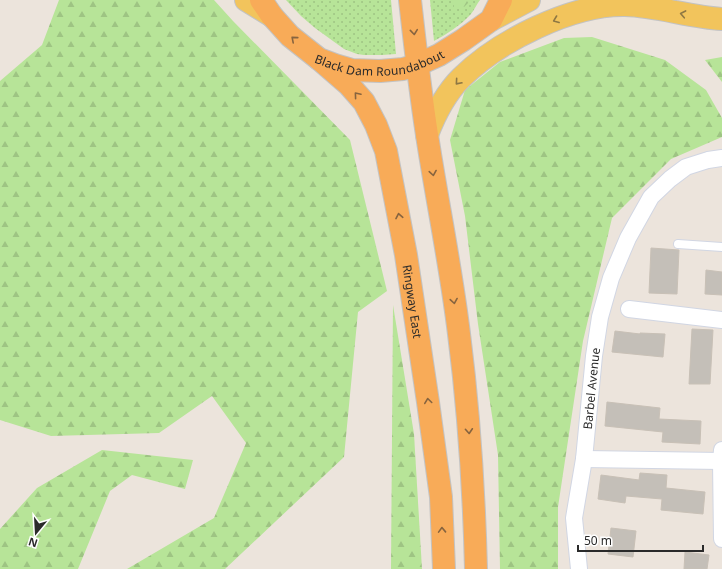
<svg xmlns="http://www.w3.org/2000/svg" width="722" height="569" font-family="'Noto Sans',sans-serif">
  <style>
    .grass { fill: url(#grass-dots) }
    .forest { fill: url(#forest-firs) }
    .building { fill: #c4bfb8; stroke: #c8c0b6 }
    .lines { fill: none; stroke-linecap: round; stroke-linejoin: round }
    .service-casing { stroke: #d1d6e3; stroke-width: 10 }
    .minor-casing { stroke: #d1d6e3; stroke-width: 18 }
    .primary-casing { stroke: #c3c3c3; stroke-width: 24 }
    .trunk-casing { stroke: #c3c3c3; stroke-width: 24 }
    .service { stroke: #fff; stroke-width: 8 }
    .minor { stroke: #fff; stroke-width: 16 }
    .primary { stroke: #f2c45c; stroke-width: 22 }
    .trunk { stroke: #f8ab58; stroke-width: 22 }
    .oneway { stroke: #8e7743 }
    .oneway2 { stroke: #87643f }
    .labels { text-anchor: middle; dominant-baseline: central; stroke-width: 3.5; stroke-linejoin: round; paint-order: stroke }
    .street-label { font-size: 12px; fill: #2a2a2a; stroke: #fff }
  </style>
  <defs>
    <pattern id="grass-dots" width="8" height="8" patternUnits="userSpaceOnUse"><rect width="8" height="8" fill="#b7e498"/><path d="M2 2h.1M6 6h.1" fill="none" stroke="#9ec483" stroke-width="1.8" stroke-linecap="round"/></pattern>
    <pattern id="forest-firs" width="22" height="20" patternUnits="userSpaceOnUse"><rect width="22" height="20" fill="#b7e498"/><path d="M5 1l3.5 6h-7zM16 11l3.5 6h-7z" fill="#9ec483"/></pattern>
  </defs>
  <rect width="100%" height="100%" fill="#ece4dc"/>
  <g class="grass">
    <polygon points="286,0 391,0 396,54 382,55 364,55 357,54 344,49 315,28 301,16"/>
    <path d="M430 0H480C477 4 474 10 471 14 461 25 447 34 434 41Z"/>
  </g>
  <g class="forest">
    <polygon points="59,0 214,0 233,21 350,140 387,291 358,312 344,457 225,569 127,569 214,518 246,443 212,396 159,433 51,436 0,420 0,81 42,45"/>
    <polygon points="454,0 471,0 461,10 454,7"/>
    <polygon points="592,37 665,60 706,90 722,118 722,137 671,159 612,218 583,341 558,507 558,569 500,569 498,455 478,324 465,216 450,140 465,90 500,62 564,38"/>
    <polygon points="722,57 722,82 705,60"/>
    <polygon points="393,305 414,434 422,569 391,569"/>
    <polygon points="102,450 193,460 185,489 132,475 110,491 78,569 0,569 0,529 37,488"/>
  </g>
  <g class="building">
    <polygon points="651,248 679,250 677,294 649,293"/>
    <polygon points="706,270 722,272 722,295 705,294"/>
    <polygon points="692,329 713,330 710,384 689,384"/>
    <polygon points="615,331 640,334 640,333 665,334 663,357 612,352"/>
    <polygon points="607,402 660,408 659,419 701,421 700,444 662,442 663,432 605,426"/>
    <polygon points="640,473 667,475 666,488 705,492 703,514 661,510 662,499 626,496 625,503 598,499 601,475 639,480"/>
    <polygon points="611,528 636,531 633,557 608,554"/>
    <polygon points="685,552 709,555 707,569 684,569"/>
  </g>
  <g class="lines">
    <g class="service-casing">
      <polyline id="service" points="678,244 722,247"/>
    </g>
    <g class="minor-casing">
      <g id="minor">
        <polyline points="629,309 722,320"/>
        <polyline points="722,450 721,461 722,539"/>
        <polyline points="584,459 721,461"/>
        <path id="s1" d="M579 569 574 518 584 459 594 356 600 317 611 278 628 238 651 197 670 179 686 167 708 160 722 158"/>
      </g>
    </g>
    <g class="primary-casing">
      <g id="primary">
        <polyline points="246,0 272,16"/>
        <polyline points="491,20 529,0"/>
        <path d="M427 135C435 114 445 94 461 78 498 41 572 4 625 5 658 6 689 17 722 19"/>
      </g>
    </g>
    <g class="trunk-casing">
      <g id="trunk">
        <path id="s2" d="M261 0 272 16 290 36 319 59 335 65 352 70 380 71 403 69 417 65 439 55 463 40 491 20 501 0"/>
        <path d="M410 0C415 45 420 90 427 135 437 201 451 267 459 334 469 412 474 491 476 569"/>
        <path id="s3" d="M319 59 349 85 364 102 376 125 386 151 406 255 428 402 441 497 444 569"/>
      </g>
    </g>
    <use href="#service" class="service"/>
    <use href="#minor" class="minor"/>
    <use href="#primary" class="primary"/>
    <use href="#trunk" class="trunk"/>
  </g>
  <defs><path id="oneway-chevron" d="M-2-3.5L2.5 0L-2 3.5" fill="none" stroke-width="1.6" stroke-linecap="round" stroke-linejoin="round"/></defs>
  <g class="oneway">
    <use href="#oneway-chevron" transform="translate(683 14) rotate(-169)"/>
    <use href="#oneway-chevron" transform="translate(556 20) rotate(159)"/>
    <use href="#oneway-chevron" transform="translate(458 82) rotate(131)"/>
  </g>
  <g class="oneway2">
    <use href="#oneway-chevron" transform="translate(414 32) rotate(84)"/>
    <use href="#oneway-chevron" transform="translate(294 39) rotate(-139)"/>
    <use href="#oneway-chevron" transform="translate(357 95) rotate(-130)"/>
    <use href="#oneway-chevron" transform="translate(433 173) rotate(81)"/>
    <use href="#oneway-chevron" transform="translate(399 216) rotate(-101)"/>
    <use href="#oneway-chevron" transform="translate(454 301) rotate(81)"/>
    <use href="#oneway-chevron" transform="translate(428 401) rotate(-98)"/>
    <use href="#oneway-chevron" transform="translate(469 431) rotate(86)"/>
    <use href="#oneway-chevron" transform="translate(442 530) rotate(-92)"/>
  </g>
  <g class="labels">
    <g class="street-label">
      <text stroke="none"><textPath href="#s2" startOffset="146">Black Dam Roundabout</textPath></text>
      <text stroke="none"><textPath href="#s3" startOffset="269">Ringway East</textPath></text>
      <text stroke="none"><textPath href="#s1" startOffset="182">Barbel Avenue</textPath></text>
    </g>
  </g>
  <g transform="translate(36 533) rotate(198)" stroke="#ffffff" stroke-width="3" paint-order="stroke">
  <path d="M0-3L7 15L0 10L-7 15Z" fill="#2a2a2a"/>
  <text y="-6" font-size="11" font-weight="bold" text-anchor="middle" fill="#2a2a2a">N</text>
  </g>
  <path d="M578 545v6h125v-6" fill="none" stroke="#2a2a2a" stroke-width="2"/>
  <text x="584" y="545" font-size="12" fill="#2a2a2a" stroke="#ffffff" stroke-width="3" paint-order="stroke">50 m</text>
</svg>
